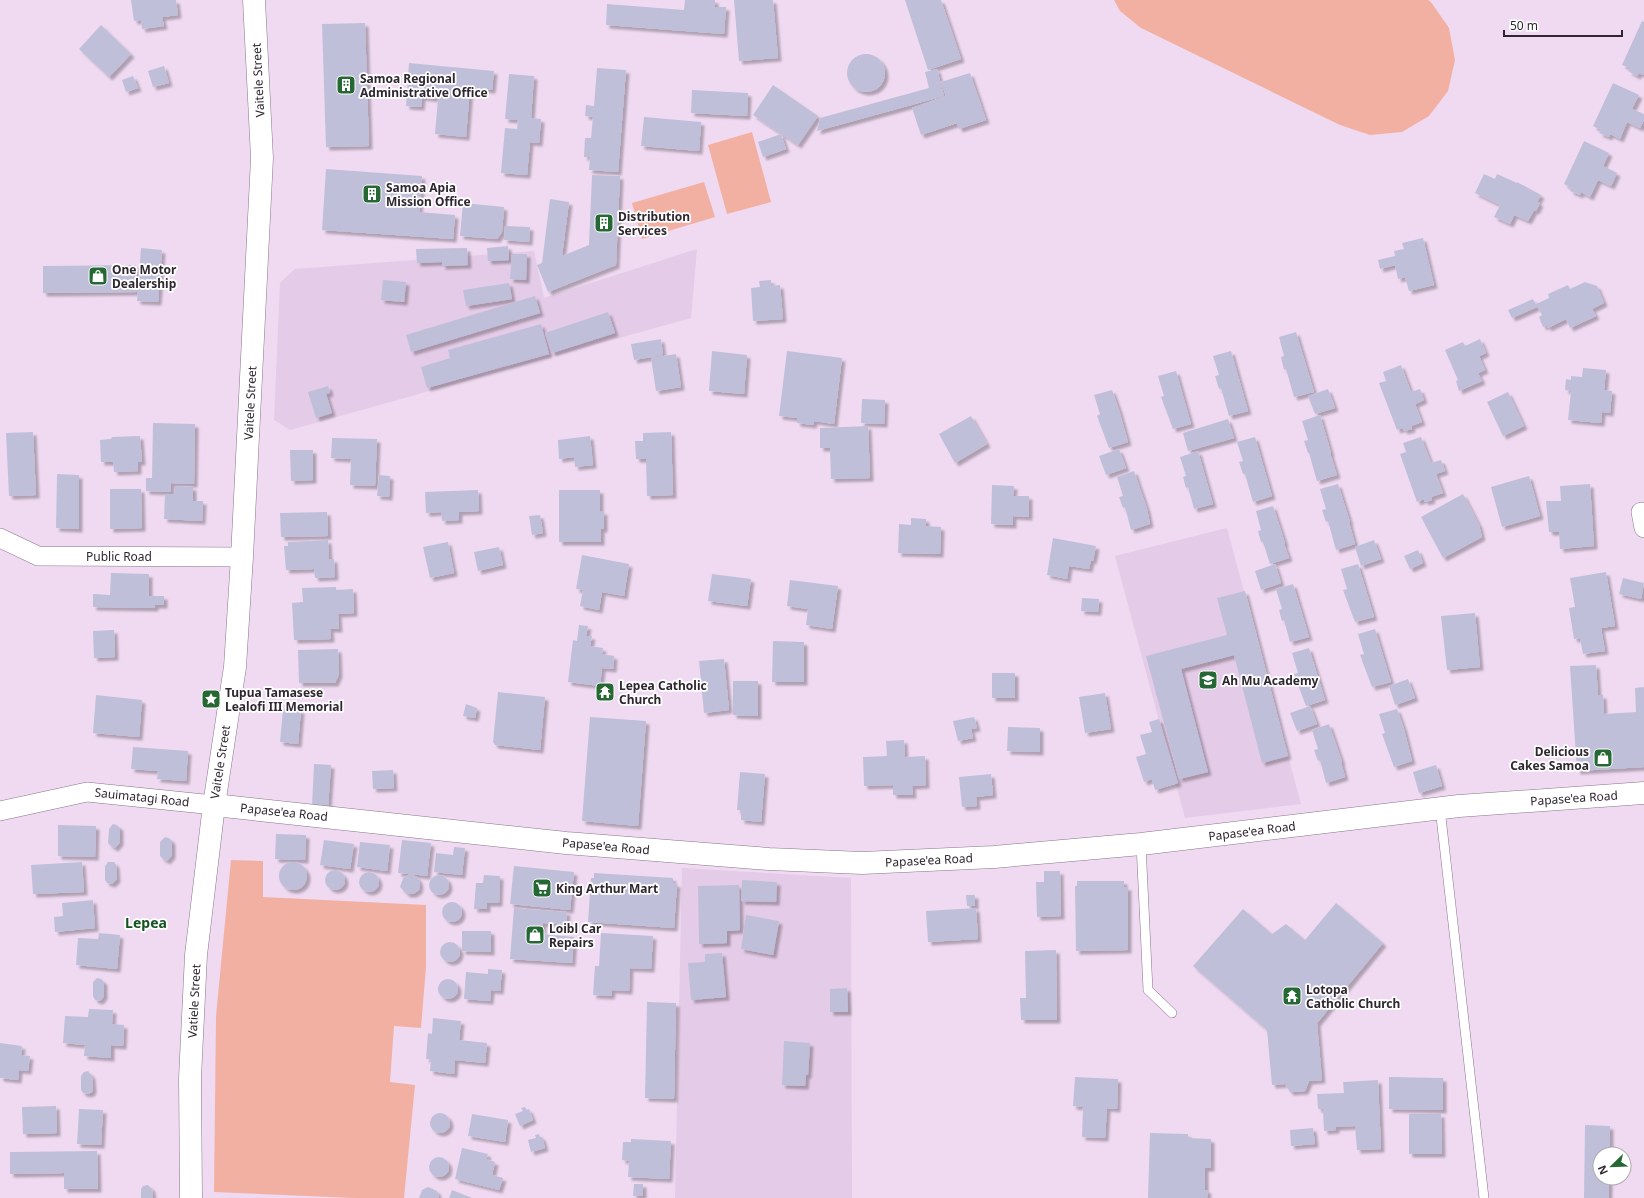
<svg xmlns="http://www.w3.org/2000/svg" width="1644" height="1198" font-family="'Noto Sans',sans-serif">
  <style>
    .built { fill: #e4cbe7 }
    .green { fill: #f2b0a2 }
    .building { fill: #c0bfda; filter: url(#shadow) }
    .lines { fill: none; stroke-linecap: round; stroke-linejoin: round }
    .lane-casing { stroke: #88758a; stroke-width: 10 }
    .street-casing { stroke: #88758a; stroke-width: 20 }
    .secondary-casing { stroke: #88758a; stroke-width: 23 }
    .primary-casing { stroke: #88758a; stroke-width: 23 }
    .lane { stroke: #fff; stroke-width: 9 }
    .street { stroke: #fff; stroke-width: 19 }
    .secondary { stroke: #fff; stroke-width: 22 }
    .primary { stroke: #fff; stroke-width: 22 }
    .labels { text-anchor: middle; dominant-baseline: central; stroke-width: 3.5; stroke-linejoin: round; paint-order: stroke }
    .poi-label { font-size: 12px; font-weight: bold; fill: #2f2730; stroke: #fff; text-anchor: start }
    .street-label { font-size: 12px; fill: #2f2730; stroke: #fff }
    .quarter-label { font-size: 14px; font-weight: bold; fill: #145222; stroke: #fff }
  </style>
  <defs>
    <filter id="shadow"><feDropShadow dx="3.5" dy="3.5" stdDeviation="1" flood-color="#0004"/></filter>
  </defs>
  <rect width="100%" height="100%" fill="#efdaf2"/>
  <g class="built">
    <polygon points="697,249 691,318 290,430 274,420 280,283 295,269 534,251 544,298"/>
    <polygon points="1227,528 1301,804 1185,818 1115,556"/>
    <polygon points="682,868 851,878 852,1198 675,1198"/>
  </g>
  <g class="green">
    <polygon points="1114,0 1428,0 1431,2 1449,28 1455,60 1448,91 1429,116 1402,132 1370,135 1340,125 1141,28 1120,11"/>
    <polygon points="752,132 771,202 727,214 708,145"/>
    <polygon points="704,182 715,217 642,239 632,203"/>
    <polygon points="231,860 263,861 263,897 426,905 426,967 421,1028 394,1026 390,1082 415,1085 404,1198 354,1198 214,1192 216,1016"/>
  </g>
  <g class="building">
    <polygon points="131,0 176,0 178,15 162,17 164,26 142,29 141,20 134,21"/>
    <polygon points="685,0 715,0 715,7 726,7 724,34 606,25 607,4 684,10"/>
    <polygon points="734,0 773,0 778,58 739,61"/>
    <polygon points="905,0 941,0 961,59 928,70"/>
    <polygon points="1642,21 1644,22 1644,75 1639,73 1637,76 1628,71 1630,68 1622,65"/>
    <polygon points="365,23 369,146 326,147 322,24"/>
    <polygon points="101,25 131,54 109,77 79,49"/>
    <circle cx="866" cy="73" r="19"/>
    <polygon points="409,63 494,71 492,90 470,88 466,137 435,134 438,99 422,97 421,107 406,106"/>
    <polygon points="164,66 169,83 153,87 148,71"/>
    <polygon points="597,68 626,70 618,172 589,170 590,157 584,157 585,138 591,138 593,117 585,116 586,105 594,106"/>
    <polygon points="937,69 944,96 817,131 820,118 929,88 925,72"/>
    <polygon points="970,73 986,120 959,129 957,123 921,135 912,108 946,96 941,82"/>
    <polygon points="509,74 534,76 531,118 541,119 539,143 530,142 527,175 501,173 505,128 517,129 518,120 505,119"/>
    <polygon points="133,76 138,88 126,92 122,80"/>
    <polygon points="1613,83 1639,95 1632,109 1644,114 1644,120 1640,128 1627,122 1620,139 1610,134 1609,137 1599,133 1601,130 1593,126"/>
    <polygon points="773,85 818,116 798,145 753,115"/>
    <polygon points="692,90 748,93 747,116 691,113"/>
    <polygon points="644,117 701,122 699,151 641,146"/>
    <polygon points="781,134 786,149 763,157 758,142"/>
    <polygon points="1584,141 1609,153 1603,166 1617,173 1611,186 1598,180 1590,197 1581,192 1580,195 1570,191 1571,188 1564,184"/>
    <polygon points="326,169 422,176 419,212 455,215 453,239 322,230"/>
    <polygon points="1484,174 1495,179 1497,174 1517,183 1517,182 1541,195 1537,202 1540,203 1536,211 1534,210 1528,221 1514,215 1510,224 1494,217 1500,205 1475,193"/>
    <polygon points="592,175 620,176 616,265 548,292 537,265 542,263 550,199 569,202 562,256 589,245"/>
    <polygon points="463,203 504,207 502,232 497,239 460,236"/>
    <polygon points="505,226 530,227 529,242 504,240"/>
    <polygon points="1423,238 1434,285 1409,291 1405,277 1398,279 1395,265 1380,269 1378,260 1395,256 1394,251 1404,249 1402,243"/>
    <polygon points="508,246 509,260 488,261 487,248"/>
    <polygon points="141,248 162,250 158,302 137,301"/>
    <polygon points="467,248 468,265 442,266 442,262 417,263 416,249"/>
    <polygon points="512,254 527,254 526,280 510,279"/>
    <polygon points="136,265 137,292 43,293 43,266"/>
    <polygon points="383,280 406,282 404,302 381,300"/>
    <polygon points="771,280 771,286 780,285 783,319 753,321 751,288 760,287 759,281"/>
    <polygon points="1585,282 1597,286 1604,303 1592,309 1596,316 1570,328 1566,319 1548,328 1547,325 1543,327 1539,317 1542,315 1536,304 1549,298 1548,294 1568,285 1570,289"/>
    <polygon points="509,283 512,299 466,306 463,290"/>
    <polygon points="535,296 540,313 411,352 406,335"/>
    <polygon points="1533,299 1537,307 1512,318 1508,310"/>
    <polygon points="608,312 615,333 552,353 545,333"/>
    <polygon points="541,324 549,354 427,388 421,367 450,358 448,350"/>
    <polygon points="1296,332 1314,392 1294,397 1286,369 1284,370 1281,357 1284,356 1279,337"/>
    <polygon points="661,339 663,355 634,360 631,344"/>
    <polygon points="1480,339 1486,353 1479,356 1485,370 1478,373 1482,381 1459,391 1456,381 1458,380 1445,350 1463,342 1465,346"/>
    <polygon points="712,351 747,355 744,394 709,391"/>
    <polygon points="787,351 842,358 834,424 814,421 813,425 797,423 797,418 779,416"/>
    <polygon points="1231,351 1248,411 1229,416 1221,388 1219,389 1215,376 1219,375 1213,356"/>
    <polygon points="676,354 681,387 656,391 651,358"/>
    <polygon points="1401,365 1411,392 1420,389 1424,400 1415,404 1422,422 1411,426 1412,429 1404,431 1403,428 1397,430 1379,383 1386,381 1383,372"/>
    <polygon points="1583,368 1606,370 1604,390 1612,391 1610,413 1602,412 1601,423 1568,420 1571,391 1565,390 1566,379 1571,380 1571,376 1582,377"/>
    <polygon points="1176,371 1191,424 1173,429 1161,397 1164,396 1158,376"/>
    <polygon points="328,386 330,393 326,394 332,413 316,418 308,392"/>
    <polygon points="1328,389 1335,408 1315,414 1308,396"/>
    <polygon points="1112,390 1119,410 1128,442 1109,448 1097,416 1100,414 1094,395"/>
    <polygon points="1508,392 1524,426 1503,436 1487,402"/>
    <polygon points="862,399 885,400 884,424 861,423"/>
    <polygon points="1320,415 1331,453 1330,453 1337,475 1317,481 1309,453 1308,453 1304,441 1308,440 1302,421"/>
    <polygon points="971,416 987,444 955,463 939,434"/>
    <polygon points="1228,419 1234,438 1188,451 1183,433"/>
    <polygon points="153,423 195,424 194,484 171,483 171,492 146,491 146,478 152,478"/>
    <polygon points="868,426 870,478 831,479 830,448 820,448 820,428"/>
    <polygon points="33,432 36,495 9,496 6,433"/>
    <polygon points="671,432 673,495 647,496 646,459 636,459 635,441 643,441 643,433"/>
    <polygon points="140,436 142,462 138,462 138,471 114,472 113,462 101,462 100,440 111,439 112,437"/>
    <polygon points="590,436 593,465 575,467 574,457 559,459 558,440"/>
    <polygon points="1255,437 1272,496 1253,502 1245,474 1243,474 1239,462 1243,461 1237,442"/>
    <polygon points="1421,437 1431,463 1441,460 1445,471 1436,474 1443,493 1431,497 1432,500 1425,502 1424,499 1417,502 1400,454 1406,452 1403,443"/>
    <polygon points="332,438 377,439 375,486 350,485 351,459 331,458"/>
    <polygon points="1119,449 1126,468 1106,475 1099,456"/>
    <polygon points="290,450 313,450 313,480 291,481"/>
    <polygon points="1198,451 1213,504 1194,509 1188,487 1186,488 1183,477 1186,476 1180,457"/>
    <polygon points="1134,471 1147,509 1150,524 1131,530 1125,507 1123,508 1119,497 1123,496 1117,477"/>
    <polygon points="57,474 79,475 79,529 56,528"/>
    <polygon points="379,475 390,476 389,497 377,496"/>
    <polygon points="1529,476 1540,516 1502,527 1491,487"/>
    <polygon points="1338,484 1350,522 1349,522 1355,544 1336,550 1328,521 1326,522 1322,510 1326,509 1320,489"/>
    <polygon points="1590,484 1594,546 1560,549 1559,532 1549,532 1546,501 1561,501 1560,486"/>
    <polygon points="992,485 1014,486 1013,496 1029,496 1029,517 1013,516 1013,525 991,524"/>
    <polygon points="175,486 193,487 193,501 203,501 202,521 164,519 165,494 175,494"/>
    <polygon points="110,489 141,489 142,528 110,529"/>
    <polygon points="478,490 479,511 459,512 459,520 442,521 441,512 426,513 425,492"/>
    <polygon points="559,490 600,490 600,512 604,511 604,529 601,529 601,542 559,542"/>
    <polygon points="1463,494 1479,525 1482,537 1443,558 1421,517"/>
    <polygon points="1273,506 1285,543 1284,544 1289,558 1270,564 1263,542 1261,542 1258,531 1261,530 1256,511"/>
    <polygon points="327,512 328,536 281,537 280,513"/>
    <polygon points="540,515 543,533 532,535 529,516"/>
    <polygon points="911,518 926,519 926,526 941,527 940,554 898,553 899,524 911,525"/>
    <polygon points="1053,538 1096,546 1093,561 1091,560 1089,569 1069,566 1067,579 1047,575"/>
    <polygon points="328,540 329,559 334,559 335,577 315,578 314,569 286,570 284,546 288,546 288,542"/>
    <polygon points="1374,540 1381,559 1361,566 1355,547"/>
    <polygon points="448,542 454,573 430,578 423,547"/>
    <polygon points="499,547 503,565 478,571 474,552"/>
    <polygon points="1418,550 1423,563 1410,569 1404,556"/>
    <polygon points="582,555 629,564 624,596 602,592 599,610 580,606 583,590 576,589"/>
    <polygon points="1275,564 1281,583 1261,590 1255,571"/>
    <polygon points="1358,564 1374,617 1355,622 1343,590 1347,589 1341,569"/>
    <polygon points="1606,572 1615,626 1601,628 1605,651 1583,654 1580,638 1574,639 1569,608 1575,607 1570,578"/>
    <polygon points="111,573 149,574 149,596 164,596 164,605 155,605 155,608 93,607 93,594 110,595"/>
    <polygon points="712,574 751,579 747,606 708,601"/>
    <polygon points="1623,578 1644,583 1641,599 1619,594"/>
    <polygon points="790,580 838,586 832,629 806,625 808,609 787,606"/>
    <polygon points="1293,584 1309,637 1290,642 1284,620 1282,621 1279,610 1282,609 1276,589"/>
    <polygon points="336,587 336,590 353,589 354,613 338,614 339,629 330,629 331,639 294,640 292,603 303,602 302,588"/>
    <polygon points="1245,591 1288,756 1262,763 1234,655 1181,669 1208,772 1179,779 1146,656 1227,635 1217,598"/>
    <polygon points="1082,598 1099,599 1098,612 1081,611"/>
    <polygon points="1475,613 1480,667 1447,670 1441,616"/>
    <polygon points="579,625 588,626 586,636 592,636 590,646 603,648 602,654 614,656 613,669 602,668 600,686 568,682 573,640 577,641"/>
    <polygon points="1375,629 1391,682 1372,687 1360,655 1364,654 1358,634"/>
    <polygon points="114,630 115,657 94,658 93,631"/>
    <polygon points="773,641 804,642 804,682 772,682"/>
    <polygon points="1309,648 1325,700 1306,706 1294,674 1298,673 1292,653"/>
    <polygon points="338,649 339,674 335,683 299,683 298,650"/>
    <polygon points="724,659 729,710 704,713 699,661"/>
    <polygon points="1596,665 1598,695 1603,695 1604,714 1636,712 1635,688 1644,687 1644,767 1577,771 1570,666"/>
    <rect x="992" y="673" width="23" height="25"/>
    <polygon points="1408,679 1415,698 1395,705 1389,686"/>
    <polygon points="733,681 758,681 758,716 733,715"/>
    <polygon points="498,692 545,697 540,750 495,745 493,742"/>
    <polygon points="1105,693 1111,729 1085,733 1079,697"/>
    <polygon points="96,695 142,700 139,737 93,733"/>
    <polygon points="466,704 477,708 475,718 463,716"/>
    <polygon points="1310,706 1317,724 1297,731 1290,713"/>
    <polygon points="283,709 301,710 298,744 280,742"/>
    <polygon points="1397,709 1404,729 1412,761 1394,767 1382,734 1385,733 1379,714"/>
    <polygon points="590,717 646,721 638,826 582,821"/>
    <polygon points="974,717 977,728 971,729 973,738 958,741 953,721"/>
    <polygon points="1159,719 1178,783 1155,790 1152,779 1144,782 1136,757 1146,754 1140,735 1152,732 1149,722"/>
    <polygon points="1329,724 1342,762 1341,762 1345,777 1326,783 1320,760 1318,761 1314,750 1318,749 1312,730"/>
    <polygon points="1008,727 1040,728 1040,752 1007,751"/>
    <polygon points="904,740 905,757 925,756 926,785 912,786 913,795 893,795 893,785 864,786 863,757 887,756 886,741"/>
    <polygon points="133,747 188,751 186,781 157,779 158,771 131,769"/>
    <polygon points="314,764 331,765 328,807 312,806"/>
    <polygon points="1436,765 1442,786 1419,793 1413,772"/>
    <polygon points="393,770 394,788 373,789 372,771"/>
    <polygon points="740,772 765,774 761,822 741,820 741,810 737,810"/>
    <polygon points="991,774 993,795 976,797 977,806 962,807 959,777"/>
    <polygon points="113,824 117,825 120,828 120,842 115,848 111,846 108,843 109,829"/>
    <polygon points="58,825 96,826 95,857 58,856"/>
    <polygon points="276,834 306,835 305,860 275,859"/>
    <polygon points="165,837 169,838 172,841 172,855 167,861 163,859 160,856 160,842"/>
    <polygon points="324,840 354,844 350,869 320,865"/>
    <polygon points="402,840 431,843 427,876 411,874 418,878 420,884 419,890 413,894 407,894 400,887 403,878 410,874 398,873"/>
    <polygon points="360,842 390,845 387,871 357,867"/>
    <polygon points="454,847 465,848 462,875 434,872 436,853 453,855"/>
    <polygon points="82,862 84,892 33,894 31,865"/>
    <polygon points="108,862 114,862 116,865 117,879 112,884 107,883 105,880 105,866"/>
    <circle cx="293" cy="876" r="14"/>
    <polygon points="514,866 574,872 570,910 510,904"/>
    <circle cx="335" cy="880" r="10"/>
    <polygon points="1044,871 1060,871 1061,916 1037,917 1036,882 1044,882"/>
    <circle cx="369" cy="882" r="10"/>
    <polygon points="594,873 673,878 673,883 677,884 674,928 588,922 591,878 594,878"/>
    <polygon points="484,875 500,876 499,903 487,903 487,909 474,909 476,883 483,883"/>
    <circle cx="439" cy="885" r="10"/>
    <polygon points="742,880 777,882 776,902 741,901"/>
    <polygon points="1077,881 1124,881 1124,887 1128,887 1128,950 1076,951 1075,886 1077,886"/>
    <polygon points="739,885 740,930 727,931 727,943 699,944 698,886"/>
    <polygon points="966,895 975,895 975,906 967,906"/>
    <polygon points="93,900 95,928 55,932 54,917 63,916 62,903"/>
    <circle cx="452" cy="912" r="10"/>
    <polygon points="1336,903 1383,943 1317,1023 1322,1080 1309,1081 1305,1091 1290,1092 1285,1084 1272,1085 1267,1030 1193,966 1243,909 1272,934 1286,924 1305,940"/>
    <polygon points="514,908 567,912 566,924 543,923 542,934 574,937 572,963 510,959"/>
    <polygon points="976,908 978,939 928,942 926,911"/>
    <polygon points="746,915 779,921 773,955 741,949"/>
    <polygon points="462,931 491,931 491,952 462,951"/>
    <polygon points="99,933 120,935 117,969 76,965 78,938 98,939"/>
    <polygon points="601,933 653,936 651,969 630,968 629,991 612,990 611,996 593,995 595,966 599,966"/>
    <circle cx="450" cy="952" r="10"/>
    <polygon points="1056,950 1057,1020 1021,1020 1020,998 1026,998 1025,951"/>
    <polygon points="722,953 726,997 691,1000 688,963 705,962 705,954"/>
    <polygon points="488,969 502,970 500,991 491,990 490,1001 464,999 466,972 488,974"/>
    <polygon points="97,978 101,979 104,982 104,996 100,1001 95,1000 93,996 93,982"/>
    <circle cx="448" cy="989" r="10"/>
    <polygon points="847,988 848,1012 830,1012 830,989"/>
    <polygon points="647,1002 676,1003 674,1099 645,1098"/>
    <polygon points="89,1009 113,1010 112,1024 124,1025 123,1046 111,1045 111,1058 84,1056 85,1045 63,1043 65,1016 88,1017"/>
    <polygon points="433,1018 461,1021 459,1040 487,1043 485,1063 455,1060 454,1074 430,1071 431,1059 426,1059 428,1033 432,1034"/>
    <polygon points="784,1041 810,1043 808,1075 806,1075 805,1086 782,1085"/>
    <polygon points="0,1043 22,1046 21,1055 30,1056 28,1071 19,1070 18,1080 0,1078"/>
    <polygon points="84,1072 88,1071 92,1076 93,1089 92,1092 88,1094 83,1093 81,1090 81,1076"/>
    <polygon points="1075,1077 1118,1079 1117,1109 1107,1108 1105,1138 1082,1137 1083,1107 1073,1106"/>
    <polygon points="1389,1077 1443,1078 1443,1110 1389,1109"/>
    <polygon points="1378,1080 1381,1149 1357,1150 1355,1126 1336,1127 1336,1130 1324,1131 1323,1109 1318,1109 1317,1094 1344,1093 1343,1082"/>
    <polygon points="56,1106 57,1133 23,1134 22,1107"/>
    <polygon points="525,1107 527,1110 529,1109 533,1120 520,1126 515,1114 523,1111 521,1108"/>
    <polygon points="79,1109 103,1110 101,1145 77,1144"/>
    <circle cx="440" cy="1123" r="10"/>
    <polygon points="472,1114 508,1120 505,1142 468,1136"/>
    <polygon points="1409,1114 1441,1114 1442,1154 1409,1154"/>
    <polygon points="1585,1125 1610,1126 1610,1154 1600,1154 1600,1178 1609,1178 1609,1198 1584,1198"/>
    <polygon points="1313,1128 1315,1144 1291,1146 1290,1130"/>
    <polygon points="1150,1133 1188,1134 1188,1138 1211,1139 1211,1168 1205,1168 1205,1190 1208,1190 1207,1198 1148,1198"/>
    <polygon points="539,1134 540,1137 542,1137 545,1148 531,1152 528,1140 536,1138 535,1135"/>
    <polygon points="631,1139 671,1141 669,1179 628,1177 629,1161 622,1160 623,1142 631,1142"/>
    <polygon points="462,1148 488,1154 486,1159 495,1162 492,1175 503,1178 499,1190 455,1179"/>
    <polygon points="97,1151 98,1189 64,1189 64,1173 10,1174 10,1152"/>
    <circle cx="439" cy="1167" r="10"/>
    <polygon points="634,1184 643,1184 643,1196 633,1196"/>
    <polygon points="148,1185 152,1189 153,1198 141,1198 141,1189 143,1186"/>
    <polygon points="428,1187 437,1191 439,1198 419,1198 422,1190"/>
    <polygon points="452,1190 472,1198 449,1198"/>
  </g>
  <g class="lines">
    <g class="lane-casing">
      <g id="lane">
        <polyline points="1440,808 1484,1198"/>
        <polyline points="1141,844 1148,990 1172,1013"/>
      </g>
    </g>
    <g class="street-casing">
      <g id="street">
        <polyline points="1641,512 1644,528"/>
        <polyline points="0,538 38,556 242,557"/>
        <polyline points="0,811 87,792 214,805"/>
      </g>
    </g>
    <g class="secondary-casing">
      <polyline id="secondary" points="214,805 566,843 769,859 862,863 994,857 1062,851 1141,844 1459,806 1644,793"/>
    </g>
    <g class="primary-casing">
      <polyline id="primary" points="191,1198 190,1078 196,955 214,805 235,667 242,557 262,158 254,0"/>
    </g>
    <use href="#lane" class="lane"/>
    <use href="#street" class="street"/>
    <use href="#secondary" class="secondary"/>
    <use href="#primary" class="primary"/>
  </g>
  <defs>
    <g id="building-square" transform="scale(1)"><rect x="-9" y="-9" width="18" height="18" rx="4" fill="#266833" stroke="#fff"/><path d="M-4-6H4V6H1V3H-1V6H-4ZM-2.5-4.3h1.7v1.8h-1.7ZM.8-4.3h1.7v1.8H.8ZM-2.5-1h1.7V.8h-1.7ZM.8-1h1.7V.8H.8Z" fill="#fff"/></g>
    <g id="shop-square" transform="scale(1)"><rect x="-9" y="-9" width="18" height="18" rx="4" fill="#266833" stroke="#fff"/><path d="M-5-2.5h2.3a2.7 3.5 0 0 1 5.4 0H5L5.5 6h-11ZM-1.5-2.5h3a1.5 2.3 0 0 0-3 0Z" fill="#fff"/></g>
    <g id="school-square" transform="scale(1)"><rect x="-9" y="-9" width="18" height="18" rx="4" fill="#266833" stroke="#fff"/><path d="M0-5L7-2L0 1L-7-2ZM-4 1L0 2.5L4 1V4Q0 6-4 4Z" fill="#fff"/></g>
    <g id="temple-square" transform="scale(1)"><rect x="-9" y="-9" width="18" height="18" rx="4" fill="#266833" stroke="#fff"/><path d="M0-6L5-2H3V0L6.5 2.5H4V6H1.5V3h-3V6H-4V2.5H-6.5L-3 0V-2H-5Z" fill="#fff"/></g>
    <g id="sight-square" transform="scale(1)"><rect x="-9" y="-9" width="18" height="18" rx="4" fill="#266833" stroke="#fff"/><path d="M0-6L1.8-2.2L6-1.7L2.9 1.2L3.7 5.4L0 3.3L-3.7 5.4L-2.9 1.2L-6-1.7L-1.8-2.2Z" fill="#fff"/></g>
    <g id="supermarket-square" transform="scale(1)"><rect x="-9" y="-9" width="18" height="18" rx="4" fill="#266833" stroke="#fff"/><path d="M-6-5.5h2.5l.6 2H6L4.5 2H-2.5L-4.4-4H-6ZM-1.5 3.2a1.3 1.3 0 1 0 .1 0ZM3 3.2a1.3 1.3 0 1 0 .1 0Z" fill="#fff"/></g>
  </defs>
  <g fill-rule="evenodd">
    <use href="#building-square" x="346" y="85"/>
    <use href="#building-square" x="372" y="194"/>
    <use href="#building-square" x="604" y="223"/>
    <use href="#shop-square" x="98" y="276"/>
    <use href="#school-square" x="1208" y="680"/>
    <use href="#temple-square" x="605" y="692"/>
    <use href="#sight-square" x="211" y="699"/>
    <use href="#shop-square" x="1603" y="758"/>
    <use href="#supermarket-square" x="542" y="888"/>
    <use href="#shop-square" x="535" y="935"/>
    <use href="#temple-square" x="1292" y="996"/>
  </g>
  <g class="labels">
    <g class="poi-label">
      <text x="360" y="78">Samoa Regional<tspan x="360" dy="14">Administrative Office</tspan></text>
      <text x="386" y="187">Samoa Apia<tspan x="386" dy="14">Mission Office</tspan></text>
      <text x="618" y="216">Distribution<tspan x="618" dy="14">Services</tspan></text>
      <text x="112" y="269">One Motor<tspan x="112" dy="14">Dealership</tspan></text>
      <text x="1222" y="680">Ah Mu Academy</text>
      <text x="619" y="685">Lepea Catholic<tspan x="619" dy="14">Church</tspan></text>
      <text x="225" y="692">Tupua Tamasese<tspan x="225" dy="14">Lealofi III Memorial</tspan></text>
      <text x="1589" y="751" text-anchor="end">Delicious<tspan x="1589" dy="14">Cakes Samoa</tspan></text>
      <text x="556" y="888">King Arthur Mart</text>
      <text x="549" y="928">Loibl Car<tspan x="549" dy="14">Repairs</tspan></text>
      <text x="1306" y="989">Lotopa<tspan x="1306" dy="14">Catholic Church</tspan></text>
    </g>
    <g class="street-label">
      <text transform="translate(258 80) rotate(-93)">Vaitele Street</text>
      <text transform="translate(250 403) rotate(-87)">Vaitele Street</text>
      <text x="119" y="556">Public Road</text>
      <text transform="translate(220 762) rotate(-81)">Vaitele Street</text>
      <text transform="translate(142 797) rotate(6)">Sauimatagi Road</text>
      <text transform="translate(1574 798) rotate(-4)">Papase'ea Road</text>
      <text transform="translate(284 812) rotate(6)">Papase'ea Road</text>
      <text transform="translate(1252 831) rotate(-7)">Papase'ea Road</text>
      <text transform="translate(606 846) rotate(5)">Papase'ea Road</text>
      <text transform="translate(929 860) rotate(-3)">Papase'ea Road</text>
      <text transform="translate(194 1001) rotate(-87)">Vatiele Street</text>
    </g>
    <g class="quarter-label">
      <text x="146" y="922">Lepea</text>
    </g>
  </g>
  <g transform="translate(1612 1166) rotate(247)"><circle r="19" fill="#ffffff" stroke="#aca9ac"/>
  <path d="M0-3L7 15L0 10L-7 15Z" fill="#266833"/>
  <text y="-6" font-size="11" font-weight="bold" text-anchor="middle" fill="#2f2730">N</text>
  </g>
  <path d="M1504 30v6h118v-6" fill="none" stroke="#2f2730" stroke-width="2"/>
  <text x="1510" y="30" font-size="12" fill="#2f2730" stroke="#ffffff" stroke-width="3" paint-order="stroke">50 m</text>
</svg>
